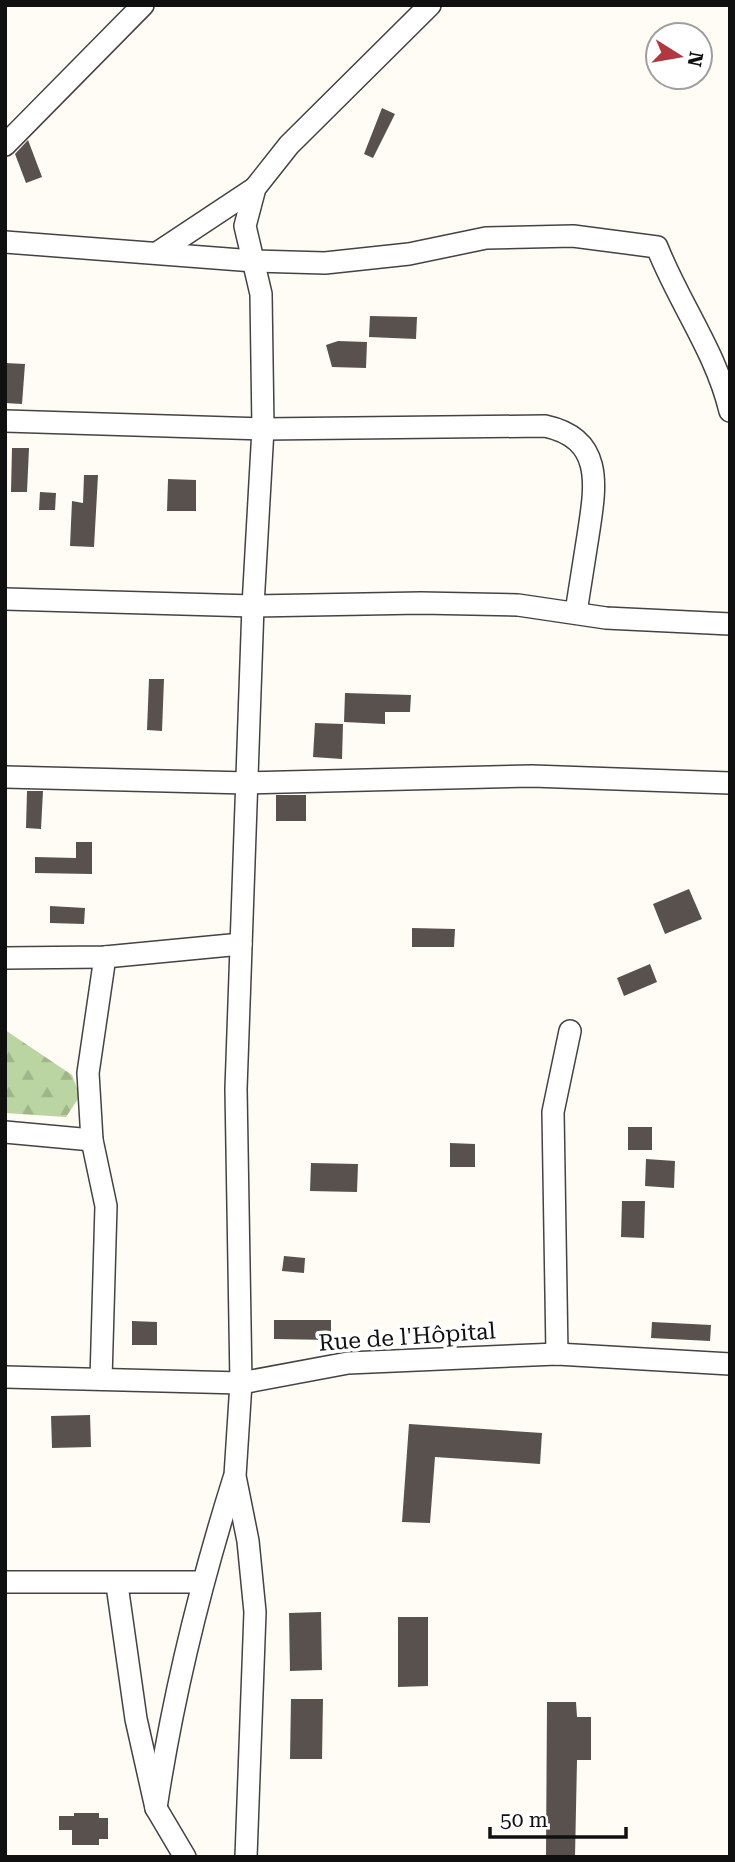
<svg xmlns="http://www.w3.org/2000/svg" width="735" height="1862" font-family="'Roboto Serif',serif">
  <style>
    .forest { fill: url(#forest-firs) }
    .building { fill: #58514e }
    .lines { fill: none; stroke-linecap: round; stroke-linejoin: round }
    .minor-casing { stroke: #434343; stroke-width: 24 }
    .minor { stroke: #fff; stroke-width: 21 }
    .labels { text-anchor: middle; dominant-baseline: central; stroke-width: 7; stroke-linejoin: round; paint-order: stroke }
    .street-label { font-size: 23px; fill: #101010; stroke: #fff }
  </style>
  <defs>
    <pattern id="forest-firs" width="22" height="20" patternUnits="userSpaceOnUse" patternTransform="scale(1.75)"><rect width="22" height="20" fill="#bad4a2"/><path d="M5 1l3.5 6h-7zM16 11l3.5 6h-7z" fill="#9fb58a"/></pattern>
  </defs>
  <rect width="100%" height="100%" fill="#fefcf4"/>
  <polygon class="forest" points="5,1030 72,1075 80,1096 66,1117 5,1113"/>
  <g class="building">
    <polygon points="382,108 395,114 373,158 364,154"/>
    <polygon points="28,140 42,177 26,183 15,154"/>
    <polygon points="370,316 417,317 416,339 369,337"/>
    <polygon points="338,341 367,342 366,368 332,367 326,345"/>
    <polygon points="5,363 25,364 22,404 5,403"/>
    <polygon points="12,448 29,448 27,492 11,492"/>
    <polygon points="84,475 98,475 94,547 70,546 72,501 83,503"/>
    <polygon points="168,479 196,480 196,511 167,511"/>
    <polygon points="40,492 56,493 55,510 39,510"/>
    <polygon points="149,679 164,679 162,731 147,730"/>
    <polygon points="345,693 411,695 410,712 385,712 385,724 344,722"/>
    <polygon points="315,723 343,724 342,759 313,757"/>
    <polygon points="27,791 43,791 41,829 26,828"/>
    <rect x="276" y="795" width="30" height="26"/>
    <polygon points="76,842 92,842 92,874 35,873 35,857 76,858"/>
    <polygon points="689,889 702,919 665,934 653,904"/>
    <polygon points="50,906 85,908 84,924 50,923"/>
    <polygon points="412,928 455,929 454,947 412,947"/>
    <polygon points="650,964 657,982 624,996 617,978"/>
    <rect x="628" y="1127" width="24" height="23"/>
    <polygon points="450,1143 475,1144 475,1167 450,1167"/>
    <polygon points="646,1159 675,1161 674,1188 645,1186"/>
    <polygon points="311,1163 358,1164 357,1192 310,1191"/>
    <polygon points="622,1201 645,1201 644,1238 621,1237"/>
    <polygon points="284,1256 305,1258 304,1273 282,1271"/>
    <polygon points="274,1320 331,1320 331,1340 274,1339"/>
    <polygon points="132,1321 157,1322 157,1345 132,1345"/>
    <polygon points="652,1322 711,1325 710,1341 651,1338"/>
    <polygon points="90,1415 91,1447 52,1448 51,1416"/>
    <polygon points="409,1424 542,1433 540,1464 435,1457 430,1523 402,1522"/>
    <polygon points="321,1612 322,1670 290,1671 289,1613"/>
    <polygon points="398,1617 428,1617 428,1686 398,1687"/>
    <polygon points="291,1699 323,1699 322,1759 290,1759"/>
    <polygon points="547,1702 576,1702 577,1717 591,1717 591,1760 577,1760 575,1857 546,1857"/>
    <polygon points="74,1813 99,1813 99,1818 108,1818 108,1839 99,1839 99,1845 72,1845 72,1830 59,1830 59,1816 74,1816"/>
  </g>
  <g class="lines">
    <g class="minor-casing">
      <g id="minor">
        <polyline points="5,145 143,5"/>
        <path d="M5 242 254 261 325 263 409 254 486 238 573 236 657 247C679 303 716 352 730 411"/>
        <polyline points="157,253 255,188"/>
        <path d="M5 421 263 429 545 426C606 439 595 489 588 536 584 562 580 587 576 612"/>
        <polyline points="5,599 253,606 421,603 518,605 606,618 730,624"/>
        <polyline points="5,777 247,783 532,776 730,783"/>
        <polyline points="5,958 105,957 241,944"/>
        <polyline points="5,1132 92,1140"/>
        <polyline points="557,1354 553,1112 570,1031"/>
        <polyline points="5,1377 241,1383 348,1363 557,1354 730,1364"/>
        <polyline points="101,1379 106,1206 92,1140 88,1073 105,957"/>
        <polyline points="5,1582 201,1582"/>
        <polyline points="117,1585 136,1719 156,1808 185,1857"/>
        <path d="M156 1808C173 1695 200 1586 234 1478"/>
        <polyline points="246,1857 255,1612 248,1541 235,1476 241,1383 236,1089 253,606 263,429 261,294 245,226 255,188 289,145 430,5"/>
      </g>
    </g>
    <use href="#minor" class="minor"/>
  </g>
  <g class="labels">
    <g class="street-label">
      <text transform="translate(407 1337) rotate(-4)">Rue de l'Hôpital</text>
    </g>
  </g>
  <rect width="735" height="1862" fill="none" stroke="#101010" stroke-width="14"/>
  <g transform="translate(679 56) rotate(101)"><circle r="33" fill="#ffffff" stroke="#9f9f9f" stroke-width="2"/>
  <path d="M0-5L12 26L0 18L-12 26Z" fill="#b13741"/>
  <text y="-10" font-size="19" font-weight="bold" text-anchor="middle" fill="#101010">N</text>
  </g>
  <path d="M490 1827v10h136v-10" fill="none" stroke="#101010" stroke-width="3.5"/>
  <text x="500" y="1827" font-size="21" fill="#101010" stroke="#ffffff" stroke-width="5" paint-order="stroke">50 m</text>
</svg>
